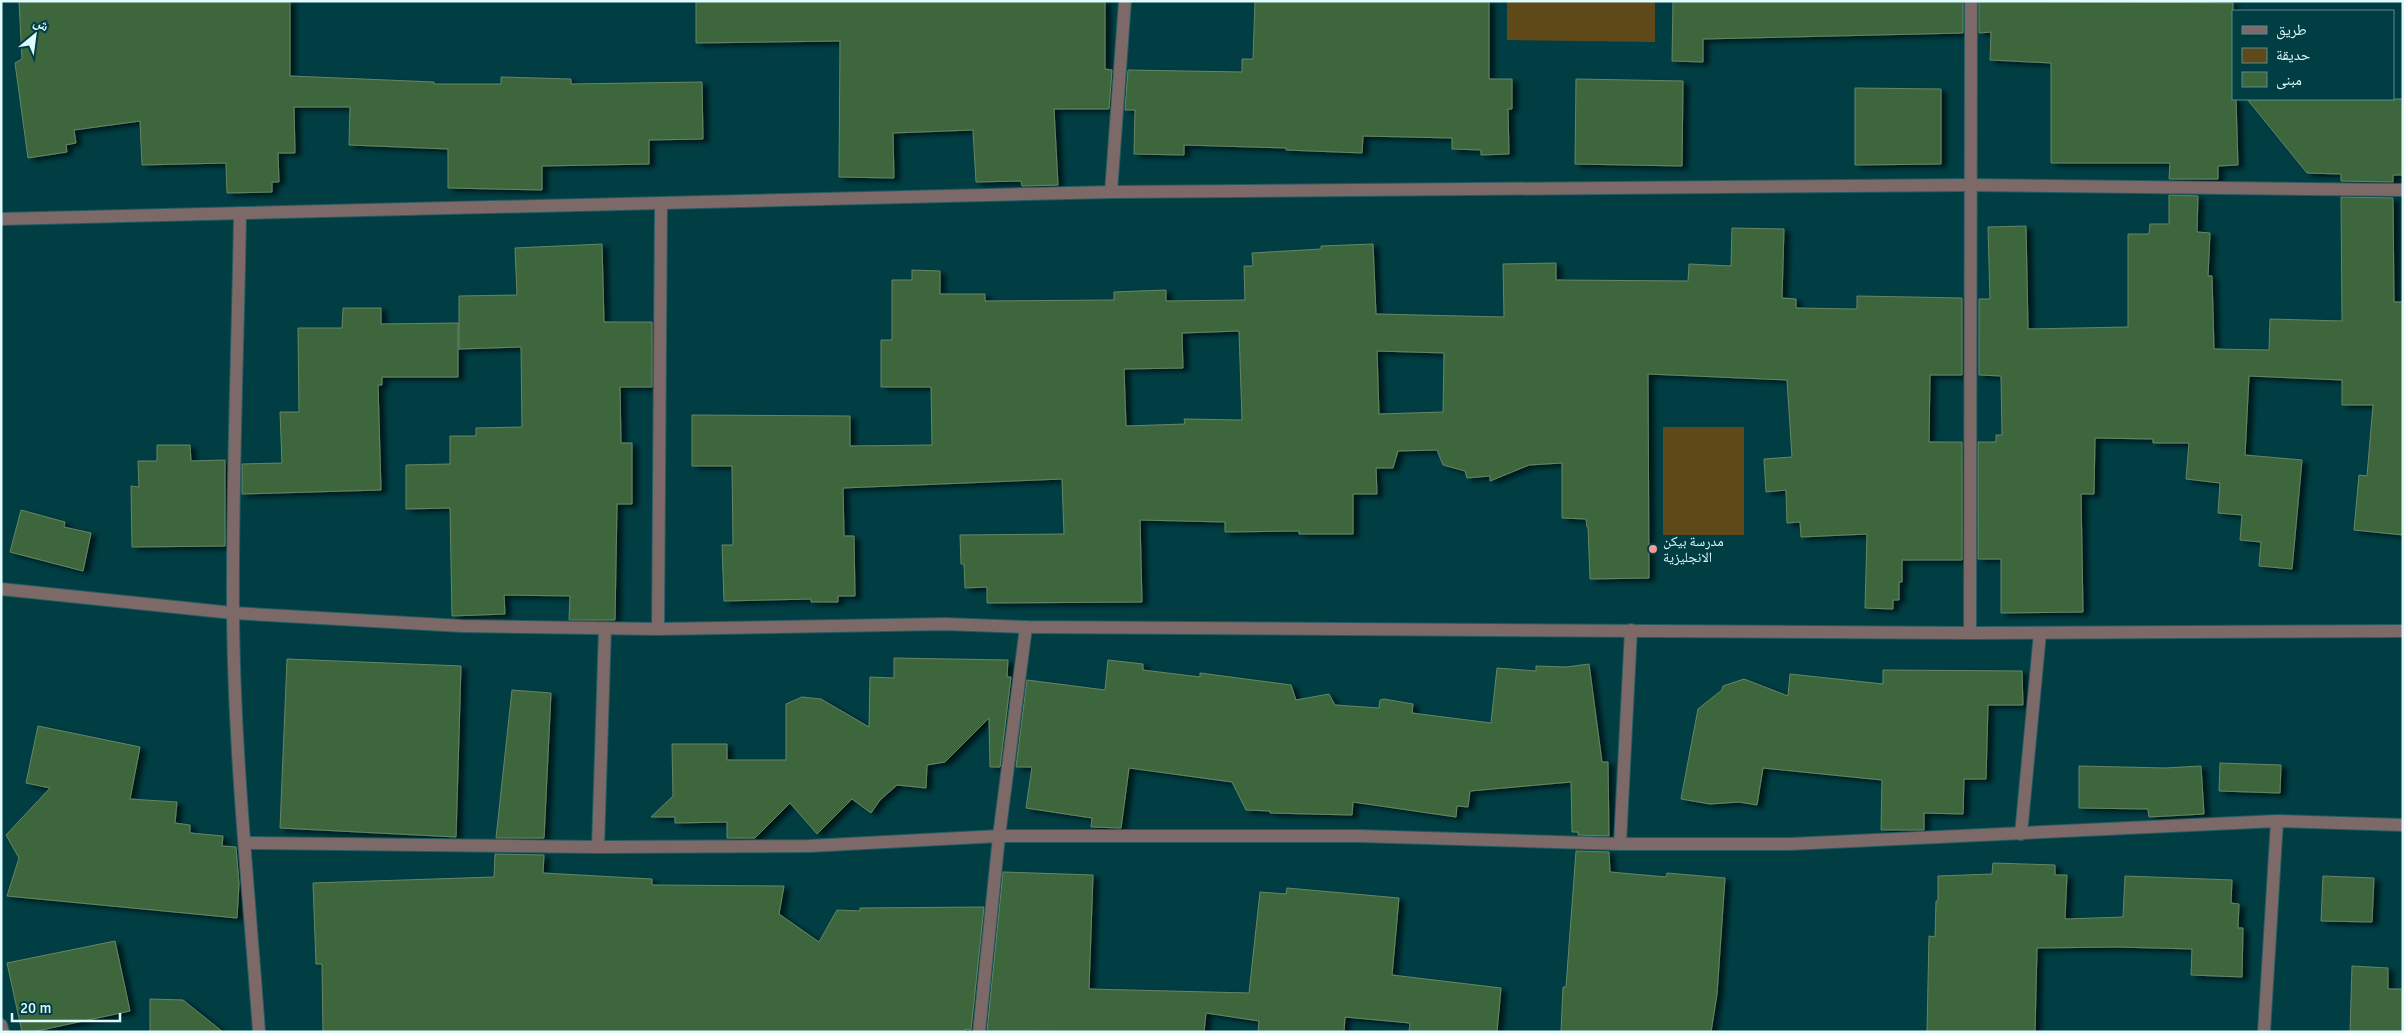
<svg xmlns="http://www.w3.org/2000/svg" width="2404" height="1033" font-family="Signika,'Noto Naskh Arabic',sans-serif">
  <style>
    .green { fill: #5f4919 }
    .building { fill: #3c663c; stroke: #678566; fill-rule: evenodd; filter: url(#shadow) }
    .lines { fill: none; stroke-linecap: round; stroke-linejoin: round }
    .minor-casing { stroke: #245c61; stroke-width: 14 }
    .minor { stroke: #7d6967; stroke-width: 12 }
    .poi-dot { fill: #f59c96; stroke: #003e43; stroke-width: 2 }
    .labels { text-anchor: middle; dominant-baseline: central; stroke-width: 4; stroke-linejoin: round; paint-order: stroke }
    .poi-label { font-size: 14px; fill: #e0fbfe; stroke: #003e43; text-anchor: start }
  </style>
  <defs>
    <filter id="shadow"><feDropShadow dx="5.5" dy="3" stdDeviation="2.5" flood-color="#0009"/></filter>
  </defs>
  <rect width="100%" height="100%" fill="#003e43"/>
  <g class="green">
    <polygon points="1507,1 1655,1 1655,42 1507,40"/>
    <rect x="1663" y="427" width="81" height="108"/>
  </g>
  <g class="building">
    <polygon points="19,1 290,1 290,76 434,82 434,84 501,84 501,77 571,79 571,84 702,82 703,139 649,140 649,164 542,166 542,190 448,188 448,149 349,145 350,107 294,107 295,153 278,153 279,182 272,182 272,192 227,193 226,163 142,165 140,121 74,130 76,143 66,145 67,152 28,158 15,63 22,59"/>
    <polygon points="696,1 1105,1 1105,69 1112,70 1109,109 1054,109 1058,185 1022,186 1021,181 976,182 973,130 893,133 894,178 839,177 840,41 696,43"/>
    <polygon points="1255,1 1489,1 1489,79 1512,79 1512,109 1508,109 1509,154 1481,155 1481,150 1452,149 1452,138 1363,136 1362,153 1286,150 1286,148 1184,145 1184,155 1134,154 1135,110 1125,110 1128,70 1242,72 1242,59 1253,59"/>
    <polygon points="1673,1 1963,1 1963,33 1703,39 1703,62 1672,61"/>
    <polygon points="1979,1 2233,3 2233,99 2236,99 2238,165 2218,166 2218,179 2169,179 2170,163 2051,163 2051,63 1990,60 1991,32 1979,33"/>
    <polygon points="1576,79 1683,81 1682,166 1575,164"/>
    <polygon points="1855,88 1941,89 1941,164 1855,165"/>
    <polygon points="2247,99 2403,99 2403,175 2393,175 2393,182 2341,181 2341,174 2307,173"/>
    <polygon points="2169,195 2198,196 2197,232 2210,233 2208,276 2212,276 2214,349 2269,350 2270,319 2342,321 2341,197 2393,198 2394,302 2403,302 2403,535 2354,530 2359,475 2367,476 2373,405 2342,405 2342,380 2249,376 2245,455 2302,460 2292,569 2259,566 2261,542 2240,540 2242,515 2218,513 2220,483 2186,479 2189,443 2153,443 2153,439 2095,438 2094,494 2081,494 2083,612 2001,613 2001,559 1978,559 1978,442 1996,442 1996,435 2002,435 2001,376 1979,375 1979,299 1990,299 1988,227 2026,226 2028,329 2128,327 2128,234 2149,234 2150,224 2169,224"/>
    <path d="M1732 228 1784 229 1782 298 1796 299V308L1857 309V296L1962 298V375H1930L1929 442H1962V560H1902V582H1899V600H1893V609L1865 608 1867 534 1801 537 1800 522 1787 523 1786 490 1766 492 1764 459 1792 457 1787 380 1648 374 1649 578 1590 579 1588 527H1587L1586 519 1562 518V463L1529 465 1490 481V476L1467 478 1465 471 1443 465 1437 450 1398 451 1393 468H1376L1377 494H1353V534H1299V531L1225 532V522L1140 520 1142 602 987 603V587L965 588 964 564H961L960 535 1064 534 1062 479 843 488 844 536H854L855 596H838V602H811V599L724 601 722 545H733L732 466H692V415L850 416V446L932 445 931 387H881V340H892V280H912V270L940 271V294H985V301L1114 300V292L1166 290V301L1245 300 1244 266H1253L1252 253 1321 249V246L1373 244 1376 314 1504 317 1503 264 1556 263V280L1688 281 1689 264 1731 266ZM1239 331 1242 420 1184 419 1185 424 1126 426 1124 369 1183 368 1182 333ZM1377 351 1444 353 1443 412 1379 414Z"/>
    <polygon points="602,244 604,322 652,322 652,387 620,387 621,443 632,443 632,504 617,504 615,620 569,620 570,596 504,595 505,614 452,616 450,508 406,509 406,465 450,464 450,436 476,436 476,428 522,427 521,347 459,349 459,296 517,295 515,248"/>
    <polygon points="343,308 381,308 381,324 458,323 458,377 382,377 382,385 378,385 381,490 242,494 242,464 282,463 280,412 299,412 298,328 342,328"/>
    <polygon points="157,445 190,445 191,461 225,460 225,546 132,547 131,486 139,487 138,461 157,461"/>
    <polygon points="21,510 65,522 64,527 91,533 83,571 10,552"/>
    <polygon points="894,658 1008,660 1007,677 1011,677 1000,767 990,767 989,718 945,762 927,765 926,788 897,785 880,800 871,813 852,799 817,834 790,803 755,838 727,838 727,822 675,823 675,817 651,817 673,796 672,744 727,744 727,760 786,760 786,704 802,697 821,699 869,727 870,677 894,678"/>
    <polygon points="287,659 461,666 456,837 280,828"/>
    <polygon points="1108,660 1143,664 1143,670 1200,677 1200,673 1291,685 1296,700 1329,694 1335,705 1379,708 1380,700 1384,699 1413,704 1412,713 1491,723 1497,668 1536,671 1536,666 1566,667 1589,664 1602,762 1608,762 1609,836 1578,835 1578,832 1572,832 1571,782 1470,791 1468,807 1457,806 1456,817 1353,802 1352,815 1270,813 1270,811 1246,810 1232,782 1129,768 1121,828 1091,827 1092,818 1026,808 1032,767 1016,767 1027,680 1105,690"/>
    <polygon points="1883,670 2022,671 2023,705 1988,705 1986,779 1964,779 1963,814 1924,813 1924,830 1881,830 1882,780 1763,768 1757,805 1739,802 1710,804 1681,799 1698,709 1722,690 1723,686 1744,679 1788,696 1790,674 1883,684"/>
    <polygon points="512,690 551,693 544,838 496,838"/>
    <polygon points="38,726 140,747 130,799 177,802 175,823 190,825 190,833 223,836 222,846 236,847 239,884 237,918 7,896 19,858 6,835 50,788 26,783"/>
    <polygon points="2220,763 2281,765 2280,793 2219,791"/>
    <polygon points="2079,766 2165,768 2201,766 2204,814 2149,817 2148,809 2079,808"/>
    <polygon points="1576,851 1609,852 1610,872 1666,877 1667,873 1725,878 1717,994 1711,1032 1561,1032 1563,987 1566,987"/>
    <polygon points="495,854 544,855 543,873 652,879 652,885 784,886 779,914 819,942 837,910 860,911 860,908 984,907 971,1030 965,1029 965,1032 323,1032 322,964 316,964 313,883 494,877"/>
    <polygon points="1993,863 2055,865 2055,875 2067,875 2065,919 2123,917 2125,876 2232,880 2231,903 2239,904 2238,928 2243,928 2242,977 2191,975 2192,949 2117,947 2037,948 2035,1032 1927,1032 1929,936 1935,937 1936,901 1938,901 1938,876 1992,874"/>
    <polygon points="1003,872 1093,875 1089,989 1249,993 1260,892 1286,894 1287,888 1399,898 1392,975 1501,988 1497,1032 1409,1032 1410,1023 1345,1017 1344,1032 1258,1032 1259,1021 1206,1013 1204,1032 987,1031"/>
    <polygon points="2323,876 2374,878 2372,922 2321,921"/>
    <polygon points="115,941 130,1011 32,1032 22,1032 7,963"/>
    <polygon points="2352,966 2388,968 2388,989 2403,989 2403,1032 2350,1032"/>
    <polygon points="150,999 183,1000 223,1032 150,1032"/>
  </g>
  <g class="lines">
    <g class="minor-casing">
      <g id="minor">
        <polyline points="1111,192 1125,1"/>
        <path d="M240 213C238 346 232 479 233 612 234 752 249 892 259 1032"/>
        <polyline points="1,219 1111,192 1970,185 2403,190"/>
        <polyline points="1,589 233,613 462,626 658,629 945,624 1026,627 1970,633 2403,631"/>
        <polyline points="658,629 661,204"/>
        <polyline points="1970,633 1971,1"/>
        <polyline points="2021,834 2040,633"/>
        <polyline points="246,843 598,847 809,846 999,836 1359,836 1620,844 1790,844 2277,821 2403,825"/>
        <polyline points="1620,844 1631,630"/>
        <polyline points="598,847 605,628"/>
        <polyline points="1,1025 3,1032"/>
        <polyline points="979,1032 999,836 1026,627"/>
        <polyline points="2264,1032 2277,821"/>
      </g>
    </g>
    <use href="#minor" class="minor"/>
  </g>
  <circle class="poi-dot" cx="1653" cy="549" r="5"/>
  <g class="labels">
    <g class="poi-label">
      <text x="1663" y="541">مدرسة بيكن<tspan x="1663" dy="16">الانجليزية</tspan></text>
    </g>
  </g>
  <rect width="2404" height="1033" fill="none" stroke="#e0fbfe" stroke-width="5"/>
  <rect x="2232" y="10" width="162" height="90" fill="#003e43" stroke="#5a8a8e"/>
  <rect x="2242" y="26" width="25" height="8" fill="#7d6967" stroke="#5a8a8e"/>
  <text x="2276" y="35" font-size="15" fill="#e0fbfe">طريق</text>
  <rect x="2242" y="48" width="25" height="15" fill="#5f4919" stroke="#5a8a8e"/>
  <text x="2276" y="60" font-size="15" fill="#e0fbfe">حديقة</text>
  <rect x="2242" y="72" width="25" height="15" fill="#3c663c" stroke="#5a8a8e"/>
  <text x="2276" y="85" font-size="15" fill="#e0fbfe">مبنى</text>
  <g transform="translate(35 35) rotate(29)" stroke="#003e43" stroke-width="4" paint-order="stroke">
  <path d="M0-4L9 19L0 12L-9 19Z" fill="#e0fbfe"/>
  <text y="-8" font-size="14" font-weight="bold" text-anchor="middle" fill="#e0fbfe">ش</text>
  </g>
  <path d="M12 1013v8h108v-8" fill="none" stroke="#e0fbfe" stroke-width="2.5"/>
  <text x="20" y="1013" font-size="15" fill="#e0fbfe" stroke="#003e43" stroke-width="4" paint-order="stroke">20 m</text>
</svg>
